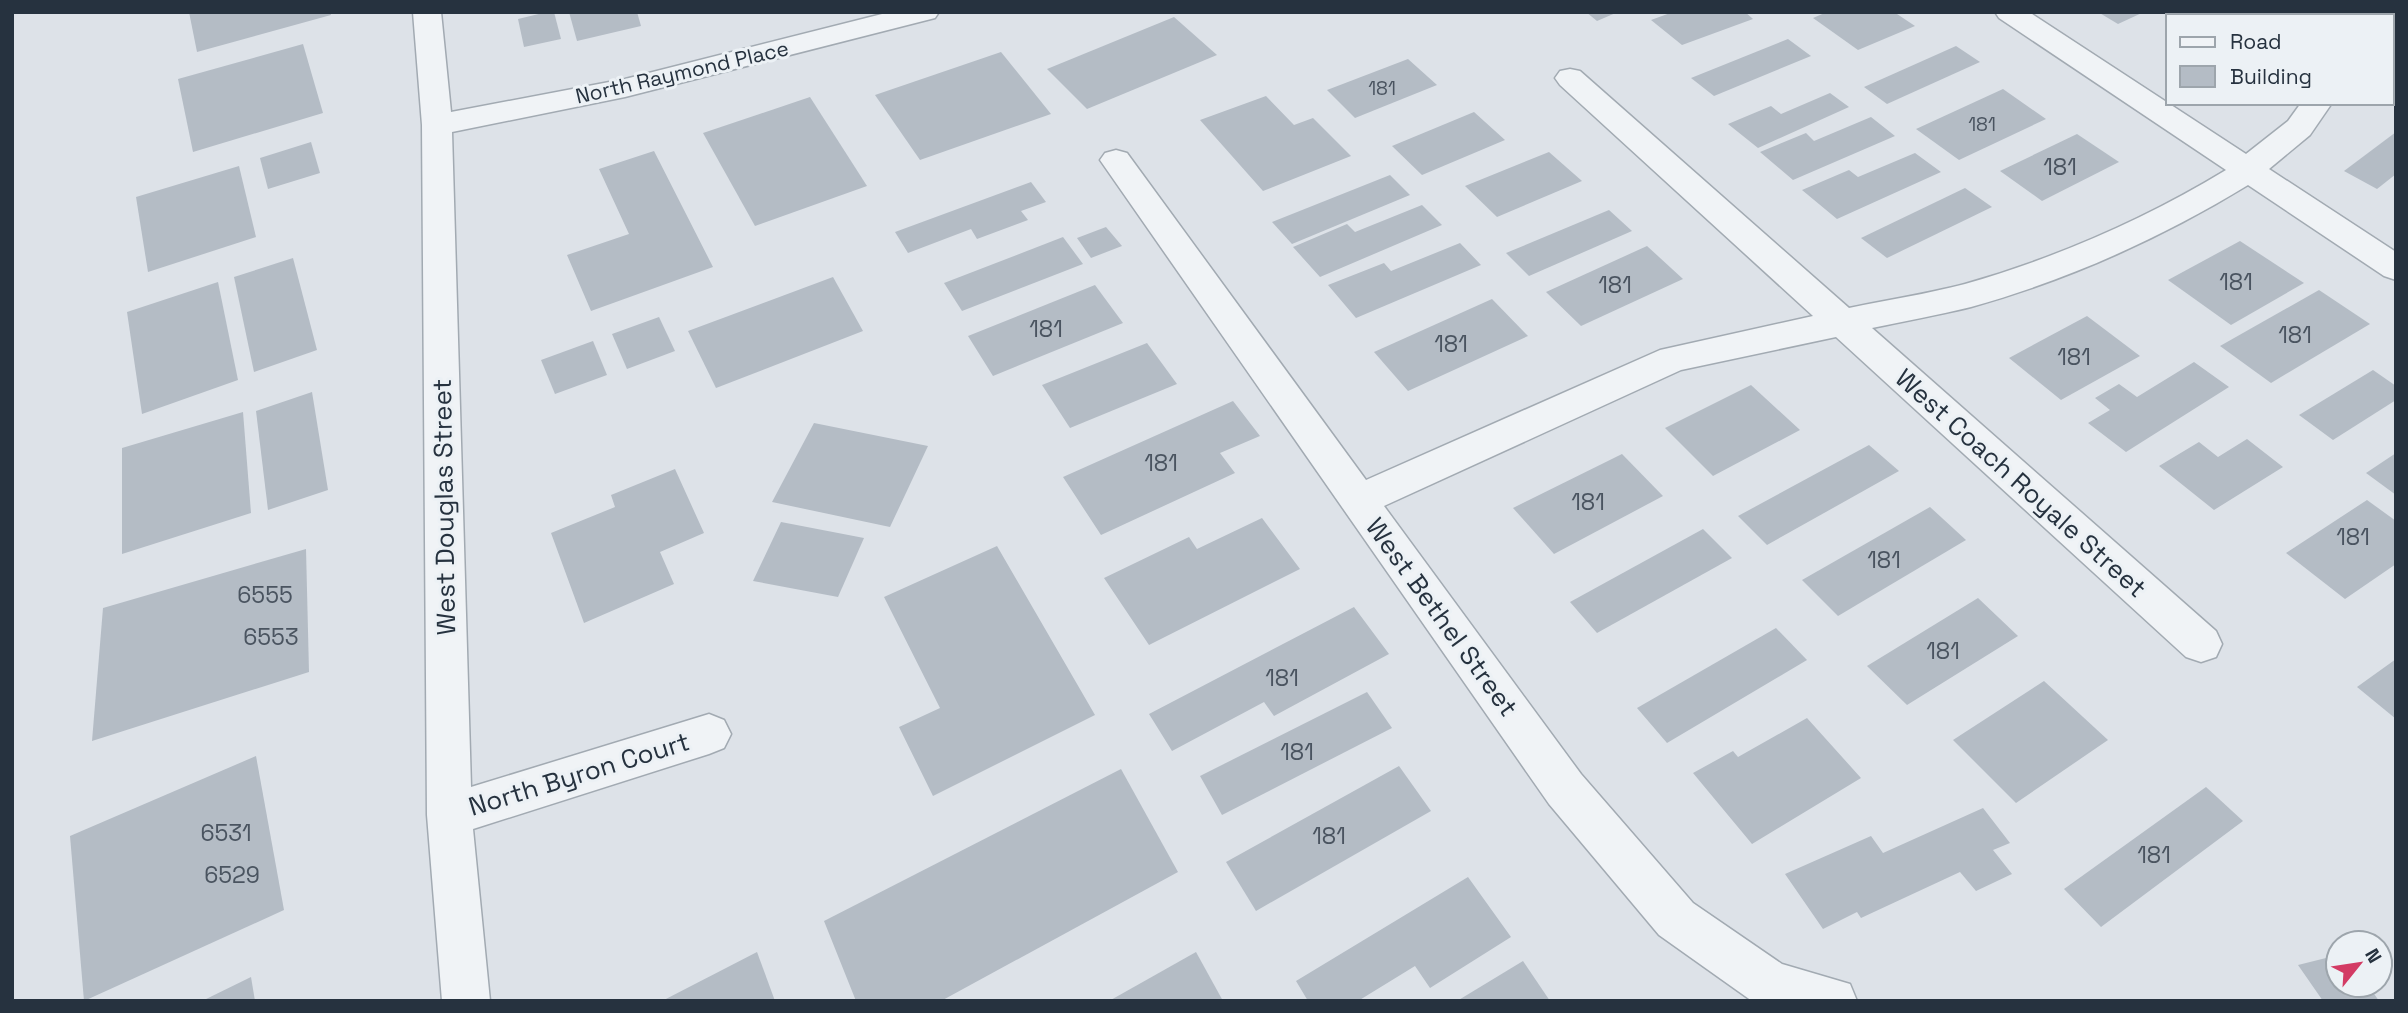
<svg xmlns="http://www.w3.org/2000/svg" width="2408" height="1013" font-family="'Space Grotesk',sans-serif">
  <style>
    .building { fill: #b4bcc5 }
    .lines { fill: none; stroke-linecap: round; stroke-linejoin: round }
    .minor-casing { stroke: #a2aab2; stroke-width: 3 }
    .minor { fill: #f0f3f6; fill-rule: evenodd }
    .labels { text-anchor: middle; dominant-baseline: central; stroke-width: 6; stroke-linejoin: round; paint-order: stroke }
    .far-number-label { font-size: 19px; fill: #4a5460 }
    .far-street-label { font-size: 21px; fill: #26323f; stroke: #ecf1f5 }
    .number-label { font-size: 23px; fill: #4a5460 }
    .street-label { font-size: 26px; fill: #26323f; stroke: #ecf1f5 }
  </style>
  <rect width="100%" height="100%" fill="#dde2e8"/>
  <g class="building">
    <polygon points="189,12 330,12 331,15 197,52"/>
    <polygon points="547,12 554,12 561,39 524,47 518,19"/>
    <polygon points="569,12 637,12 641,26 577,41"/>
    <polygon points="1586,12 1618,12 1597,21"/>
    <polygon points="1673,12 1745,12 1753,19 1682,45 1651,20"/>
    <polygon points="1827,12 1894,12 1915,26 1858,50 1813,18"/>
    <polygon points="2098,12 2144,12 2118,24"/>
    <polygon points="1174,17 1217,55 1087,109 1047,69"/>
    <polygon points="1788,39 1811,56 1714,96 1691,78"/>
    <polygon points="303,44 323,113 193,152 178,79"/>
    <polygon points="1956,46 1980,62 1887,104 1864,87"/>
    <polygon points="1001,52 1051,114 920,160 875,95"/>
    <polygon points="1408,59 1437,85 1355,118 1327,90"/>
    <polygon points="2003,89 2046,119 1959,160 1916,129"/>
    <polygon points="1830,93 1849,107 1758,148 1728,124 1771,106 1781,114"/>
    <polygon points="1266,96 1294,125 1313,118 1351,156 1263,191 1200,120"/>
    <polygon points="810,97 867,186 755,226 703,133"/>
    <polygon points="1474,112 1505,140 1422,175 1392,146"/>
    <polygon points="1871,117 1895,136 1793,180 1760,152 1806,133 1814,141"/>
    <polygon points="2396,132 2396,174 2377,189 2344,171"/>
    <polygon points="2077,134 2119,162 2042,201 2000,171"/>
    <polygon points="311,142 320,173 268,189 260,158"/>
    <polygon points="654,151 713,267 591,311 567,255 629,234 599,169"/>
    <polygon points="1549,152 1582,181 1497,217 1465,186"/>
    <polygon points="1915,153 1941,172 1837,219 1802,190 1849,170 1858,177"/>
    <polygon points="239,166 256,237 148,272 136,197"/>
    <polygon points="1390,175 1410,195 1292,244 1272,222"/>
    <polygon points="1031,182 1046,202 1021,211 1028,220 977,239 971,229 908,253 895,232"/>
    <polygon points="1965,188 1992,207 1887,258 1861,238"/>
    <polygon points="1422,205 1442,225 1320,277 1293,247 1347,224 1355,232"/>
    <polygon points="1609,210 1632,231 1529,276 1506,253"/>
    <polygon points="1106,227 1122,246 1091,258 1077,238"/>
    <polygon points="1063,237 1083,264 962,311 944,283"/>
    <polygon points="2240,241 2304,283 2231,325 2168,280"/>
    <polygon points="1460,243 1481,265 1356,318 1328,285 1384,263 1391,271"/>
    <polygon points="1647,246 1683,279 1581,326 1546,292"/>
    <polygon points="293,258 317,350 254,372 234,277"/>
    <polygon points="833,277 863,331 716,388 688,331"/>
    <polygon points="218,282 238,380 142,414 127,312"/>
    <polygon points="1095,285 1123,323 993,376 968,336"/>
    <polygon points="2319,290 2370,324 2271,383 2220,346"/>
    <polygon points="1492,299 1528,336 1408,391 1374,352"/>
    <polygon points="2087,316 2140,356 2061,400 2009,358"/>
    <polygon points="659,317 675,351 627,369 612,334"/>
    <polygon points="593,341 607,375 555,394 541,360"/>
    <polygon points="1147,343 1177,384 1070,428 1042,385"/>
    <polygon points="2194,362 2229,387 2126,452 2088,423 2110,410 2095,398 2119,384 2137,397"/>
    <polygon points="2373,370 2396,386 2396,400 2333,440 2299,415"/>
    <polygon points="1751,385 1800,430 1713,476 1665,428"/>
    <polygon points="312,392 328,490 268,510 256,411"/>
    <polygon points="1233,401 1260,436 1220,453 1235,473 1101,535 1063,477"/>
    <polygon points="243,412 251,513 122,554 122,448"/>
    <polygon points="814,423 928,446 890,527 772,502"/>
    <polygon points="2247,439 2283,467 2214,510 2159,466 2199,442 2218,457"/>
    <polygon points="1869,445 1899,471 1767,545 1738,516"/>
    <polygon points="2396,453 2396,495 2366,473"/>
    <polygon points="1622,454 1663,496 1554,554 1513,508"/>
    <polygon points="675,469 704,533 660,552 674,584 584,623 551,533 615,507 611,495"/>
    <polygon points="2367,500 2396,521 2396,564 2345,599 2286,553"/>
    <polygon points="1930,507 1966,540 1838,616 1802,580"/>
    <polygon points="1262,518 1300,569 1149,645 1104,578 1189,537 1197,549"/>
    <polygon points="781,522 864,538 838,597 753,581"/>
    <polygon points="1703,529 1732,558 1597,633 1570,602"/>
    <polygon points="997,546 1095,715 933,796 899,727 940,708 884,597"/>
    <polygon points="306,549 309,672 92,741 103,608"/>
    <polygon points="1978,598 2018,636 1907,705 1867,666"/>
    <polygon points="1354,607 1389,654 1274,716 1264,702 1172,751 1149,714"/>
    <polygon points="1776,628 1807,660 1667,743 1637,708"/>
    <polygon points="2396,659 2396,719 2357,687"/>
    <polygon points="2044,681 2108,740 2016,803 1953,740"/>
    <polygon points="1367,692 1392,728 1222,815 1200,776"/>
    <polygon points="1807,718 1861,778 1752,844 1693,773 1733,751 1738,757"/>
    <polygon points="256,756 284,910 84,1001 70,836"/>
    <polygon points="1399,766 1431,811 1256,911 1226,862"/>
    <polygon points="1121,769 1178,872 941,1001 856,1001 824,921"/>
    <polygon points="2206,787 2243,821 2101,927 2064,889"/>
    <polygon points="1983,808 2010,843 1993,850 2012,874 1976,891 1960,872 1861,918 1857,912 1823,929 1785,874 1871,836 1883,853"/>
    <polygon points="1468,877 1511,937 1430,988 1415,966 1358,1001 1308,1001 1296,981"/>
    <polygon points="757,952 775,1001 662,1001"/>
    <polygon points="1196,952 1223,1001 1109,1001"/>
    <polygon points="2338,955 2338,985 2368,985 2379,1001 2323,1001 2298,965"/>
    <polygon points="1523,961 1550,1001 1457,1001"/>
    <polygon points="251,977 255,1001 202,1001"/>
  </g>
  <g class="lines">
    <g class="minor-casing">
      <g id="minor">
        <polygon points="413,12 441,12 451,112 625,79 890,12 939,12 935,18 625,97 452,132 471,787 709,714 724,720 731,734 724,748 709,754 473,829 490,1001 442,1001 427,815 422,125"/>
        <path d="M1995 12H2029L2246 154 2288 121 2301 103H2332L2310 135 2269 169 2396 252V280L2384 276 2248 185C2163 237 2068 280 1971 307 1938 315 1905 321 1872 328L2216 631 2222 644 2216 657 2201 662 2186 657 1836 337 1681 370 1384 506 1581 774 1693 903 1782 964 1850 984 1857 1001H1752L1659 935 1549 804 1100 160 1105 153 1116 150 1127 153 1366 480 1660 350 1813 316 1560 85 1555 78 1560 71 1570 69 1580 71 1849 308C1887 300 1927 294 1965 284 2056 258 2145 219 2226 170L1999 18Z"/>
        <polygon points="2396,21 2396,39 2392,40 2392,22"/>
      </g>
    </g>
    <use href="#minor" class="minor"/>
  </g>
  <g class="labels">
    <g class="far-number-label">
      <text x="1382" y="88">181</text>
      <text x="1982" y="124">181</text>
    </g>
    <g class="far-street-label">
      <text transform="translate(682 72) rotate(-13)">North Raymond Place</text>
    </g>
    <g class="number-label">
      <text x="2060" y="167">181</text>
      <text x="2236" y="282">181</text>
      <text x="1615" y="285">181</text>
      <text x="1046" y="329">181</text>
      <text x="2295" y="335">181</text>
      <text x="1451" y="344">181</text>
      <text x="2074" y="357">181</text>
      <text x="1161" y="463">181</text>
      <text x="1588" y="502">181</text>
      <text x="2353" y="537">181</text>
      <text x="1884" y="560">181</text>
      <text x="265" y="595">6555</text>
      <text x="271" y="637">6553</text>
      <text x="1943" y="651">181</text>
      <text x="1282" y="678">181</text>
      <text x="1297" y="752">181</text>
      <text x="226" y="833">6531</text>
      <text x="1329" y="836">181</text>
      <text x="2154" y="855">181</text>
      <text x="232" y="875">6529</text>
    </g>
    <g class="street-label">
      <text transform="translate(2021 483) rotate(42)">West Coach Royale Street</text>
      <text transform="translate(444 507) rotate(-91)">West Douglas Street</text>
      <text transform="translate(1442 617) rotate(54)">West Bethel Street</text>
      <text transform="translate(579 774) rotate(-17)">North Byron Court</text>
    </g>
  </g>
  <rect width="2408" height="1013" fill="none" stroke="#26323f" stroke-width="28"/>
  <rect x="2166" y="14" width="228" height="91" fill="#ecf1f5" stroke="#9da5ac" stroke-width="2"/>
  <rect x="2180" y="37" width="35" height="10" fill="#f0f3f6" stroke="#9da5ac" stroke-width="2"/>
  <text x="2230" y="49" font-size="21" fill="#26323f">Road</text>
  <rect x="2180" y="66" width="35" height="21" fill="#b4bcc5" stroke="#9da5ac" stroke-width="2"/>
  <text x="2230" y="84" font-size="21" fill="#26323f">Building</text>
  <g transform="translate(2359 964) rotate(60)"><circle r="33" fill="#ecf1f5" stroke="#9da5ac" stroke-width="2"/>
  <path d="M0-5L12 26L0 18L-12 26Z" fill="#d33b64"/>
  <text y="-10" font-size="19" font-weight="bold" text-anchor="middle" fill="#26323f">N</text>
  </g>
</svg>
